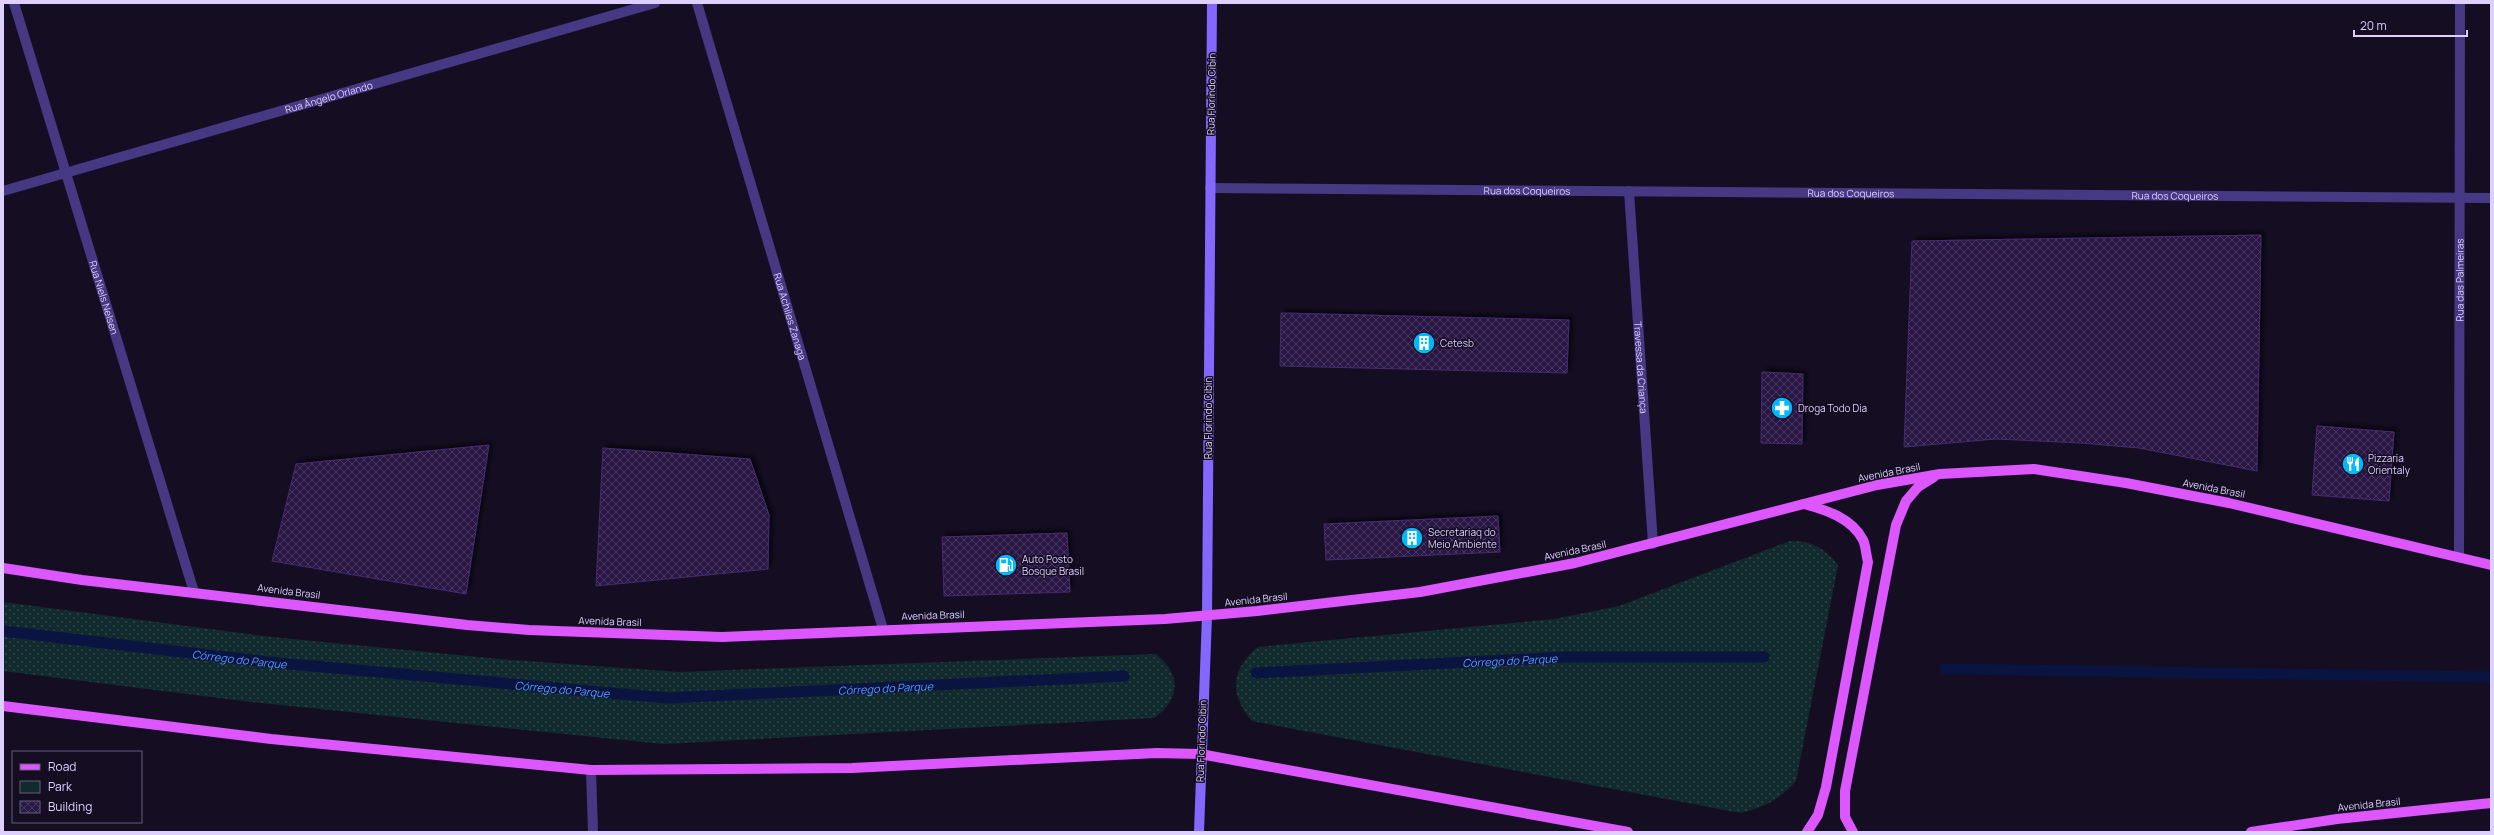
<svg xmlns="http://www.w3.org/2000/svg" width="2494" height="835" font-family="Manrope,sans-serif">
  <style>
    .green { fill: url(#green-dots) }
    .lines { fill: none; stroke-linecap: round; stroke-linejoin: round }
    .stream { stroke: #091441; stroke-width: 11 }
    .building { fill: url(#building-cross-hatch); stroke: #452b71; filter: url(#shadow) }
    .minor { stroke: #473883; stroke-width: 10 }
    .secondary { stroke: #8467ff; stroke-width: 10 }
    .primary { stroke: #dc57ff; stroke-width: 10 }
    .labels { text-anchor: middle; dominant-baseline: central; stroke-width: 3; stroke-linejoin: round; paint-order: stroke }
    .street-label { font-size: 10px; fill: #ddd0ff; stroke: #150e23 }
    .poi-label { font-size: 10px; fill: #ddd0ff; stroke: #150e23; text-anchor: start }
    .water-label { font-size: 11px; font-style: italic; fill: #5e9aff; stroke: #150e23 }
  </style>
  <defs>
    <pattern id="green-dots" width="8" height="8" patternUnits="userSpaceOnUse"><rect width="8" height="8" fill="#112a2e"/><path d="M2 2h.1M6 6h.1" fill="none" stroke="#33484d" stroke-width="1.8" stroke-linecap="round"/></pattern>
    <pattern id="building-cross-hatch" width="8" height="8" patternUnits="userSpaceOnUse"><rect width="8" height="8" fill="#291945"/><path d="M0 0l8 8M0 8l8-8" fill="none" stroke="#483961"/></pattern>
    <filter id="shadow"><feDropShadow dx="3.5" dy="-3.5" stdDeviation="2" flood-color="#0009"/></filter>
  </defs>
  <rect width="100%" height="100%" fill="#150e23"/>
  <g class="green">
    <path d="M1790 541C1812 541 1825 548 1838 565L1796 781C1779 800 1765 807 1741 813L1252 721C1229 695 1231 668 1258 647L1554 619 1619 606Z"/>
    <path d="M3 602 272 637 499 659 679 672 1156 654C1182 674 1180 700 1154 718L663 744 261 703 3 671Z"/>
  </g>
  <g class="lines">
    <g class="stream">
      <path id="s1" d="M3 631 268 662 667 698 1124 676"/>
      <polyline points="1945,669 2491,677"/>
      <path id="s2" d="M1256 673 1566 657H1764"/>
    </g>
  </g>
  <g class="building">
    <polygon points="2261,235 2257,471 2139,448 2081,443 1996,439 1904,447 1912,241"/>
    <polygon points="1281,313 1569,320 1567,373 1280,366"/>
    <polygon points="1762,372 1803,374 1802,444 1761,443"/>
    <polygon points="2317,426 2394,432 2389,501 2312,495"/>
    <polygon points="489,445 466,594 272,561 296,464"/>
    <polygon points="603,448 750,459 769,515 768,569 596,586"/>
    <polygon points="1498,516 1500,552 1326,560 1324,524"/>
    <polygon points="1067,533 1070,592 944,596 942,537"/>
  </g>
  <g class="lines">
    <g class="minor">
      <path id="s3" d="M14 3 194 592"/>
      <path id="s4" d="M697 3 883 629"/>
      <path id="s5" d="M1210 188 2491 198"/>
      <path id="s6" d="M3 191 655 3"/>
      <path id="s7" d="M1629 191 1653 544"/>
      <path id="s8" d="M2459 557 2460 3"/>
      <polyline points="591,770 593,832"/>
    </g>
    <polyline class="secondary" points="1199,832 1207,616 1212,3"/>
    <g class="primary">
      <path d="M1804 504C1826 510 1852 518 1863 540 1866 546 1866 555 1868 562L1826 787 1818 815 1807 832"/>
      <polyline points="3,568 82,580 467,625 529,630 722,637 1165,619 1257,611 1420,592 1575,563 1877,485 1940,474 2034,469 2126,483 2229,503 2491,565"/>
      <polyline points="3,706 271,739 591,770 852,768 1157,753 1200,754 1628,832"/>
      <polyline points="1853,832 1845,817 1845,791 1896,525 1906,501 1918,487 1934,477"/>
      <polyline points="2251,832 2337,819 2491,803"/>
    </g>
  </g>
  <defs>
    <g id="building-disc" transform="scale(1.15)"><circle r="9.5" fill="#00b8fb" stroke="#150e23"/><path d="M-4-6H4V6H1V3H-1V6H-4ZM-2.5-4.3h1.7v1.8h-1.7ZM.8-4.3h1.7v1.8H.8ZM-2.5-1h1.7V.8h-1.7ZM.8-1h1.7V.8H.8Z" fill="#fff"/></g>
    <g id="pharmacy-disc" transform="scale(1.15)"><circle r="9.5" fill="#00b8fb" stroke="#150e23"/><path d="M-2-6h4v4h4v4h-4v4h-4v-4h-4v-4h4Z" fill="#fff"/></g>
    <g id="restaurant-disc" transform="scale(1.15)"><circle r="9.5" fill="#00b8fb" stroke="#150e23"/><path d="M-5-6h1v4h1v-4h1v4h1v-4h1v5L-1.5 .5V6h-2V.5L-5-1ZM5-6V6H3V1.5H1.5Q1.5-4 5-6Z" fill="#fff"/></g>
    <g id="fuel-disc" transform="scale(1.15)"><circle r="9.5" fill="#00b8fb" stroke="#150e23"/><path d="M-5.5-6h7V0h2V4h1.3V-2.5L3-4.5l.8-.8L6-3V5H2.5V1h-1V6h-7ZM-4.2-4.7v3.2H.2V-4.7Z" fill="#fff"/></g>
  </defs>
  <g fill-rule="evenodd">
    <use href="#building-disc" x="1424" y="343"/>
    <use href="#pharmacy-disc" x="1782" y="408"/>
    <use href="#restaurant-disc" x="2353" y="464"/>
    <use href="#building-disc" x="1412" y="538"/>
    <use href="#fuel-disc" x="1006" y="565"/>
  </g>
  <g class="labels">
    <g class="street-label">
      <text transform="translate(1211 94) rotate(-89)">Rua Florindo Cibin</text>
      <text stroke="none"><textPath href="#s6" startOffset="339">Rua Ângelo Orlando</textPath></text>
      <text stroke="none"><textPath href="#s5" startOffset="317">Rua dos Coqueiros</textPath></text>
      <text stroke="none"><textPath href="#s5" startOffset="641">Rua dos Coqueiros</textPath></text>
      <text stroke="none"><textPath href="#s5" startOffset="965">Rua dos Coqueiros</textPath></text>
      <text stroke="none"><textPath href="#s8" startOffset="277">Rua das Palmeiras</textPath></text>
      <text stroke="none"><textPath href="#s3" startOffset="308">Rua Niels Nelsen</textPath></text>
      <text stroke="none"><textPath href="#s4" startOffset="327">Rua Achiles Zanaga</textPath></text>
      <text stroke="none"><textPath href="#s7" startOffset="177">Travessa da Criança</textPath></text>
      <text transform="translate(1208 418) rotate(-90)">Rua Florindo Cibin</text>
      <text transform="translate(1889 472) rotate(-11)">Avenida Brasil</text>
      <text transform="translate(2214 488) rotate(11)">Avenida Brasil</text>
      <text transform="translate(1575 550) rotate(-12)">Avenida Brasil</text>
      <text transform="translate(289 591) rotate(7)">Avenida Brasil</text>
      <text transform="translate(1256 599) rotate(-6)">Avenida Brasil</text>
      <text transform="translate(933 615) rotate(-2)">Avenida Brasil</text>
      <text transform="translate(610 621) rotate(2)">Avenida Brasil</text>
      <text transform="translate(1201 741) rotate(-88)">Rua Florindo Cibin</text>
      <text transform="translate(2369 804) rotate(-6)">Avenida Brasil</text>
    </g>
    <g class="poi-label">
      <text x="1440" y="343">Cetesb</text>
      <text x="1798" y="408">Droga Todo Dia</text>
      <text x="2368" y="458">Pizzaria<tspan x="2368" dy="12">Orientaly</tspan></text>
      <text x="1428" y="532">Secretariaq do<tspan x="1428" dy="12">Meio Ambiente</tspan></text>
      <text x="1022" y="559">Auto Posto<tspan x="1022" dy="12">Bosque Brasil</tspan></text>
    </g>
    <g class="water-label">
      <text stroke="none"><textPath href="#s1" startOffset="238">Córrego do Parque</textPath></text>
      <text stroke="none"><textPath href="#s2" startOffset="254">Córrego do Parque</textPath></text>
      <text stroke="none"><textPath href="#s1" startOffset="886">Córrego do Parque</textPath></text>
      <text stroke="none"><textPath href="#s1" startOffset="562">Córrego do Parque</textPath></text>
    </g>
  </g>
  <rect width="2494" height="835" fill="none" stroke="#ddd0ff" stroke-width="8"/>
  <rect x="12" y="751" width="130" height="72" fill="#150e23" stroke="#655c7b"/>
  <rect x="20" y="764" width="20" height="6" fill="#dc57ff" stroke="#655c7b"/>
  <text x="48" y="771" font-size="12" fill="#ddd0ff">Road</text>
  <rect x="20" y="781" width="20" height="12" fill="#112a2e" stroke="#655c7b"/>
  <text x="48" y="791" font-size="12" fill="#ddd0ff">Park</text>
  <rect x="20" y="801" width="20" height="12" fill="url(#building-cross-hatch)" stroke="#655c7b"/>
  <text x="48" y="811" font-size="12" fill="#ddd0ff">Building</text>
  <path d="M2354 30v6h113v-6" fill="none" stroke="#ddd0ff" stroke-width="2"/>
  <text x="2360" y="30" font-size="12" fill="#ddd0ff" stroke="#150e23" stroke-width="3" paint-order="stroke">20 m</text>
</svg>
